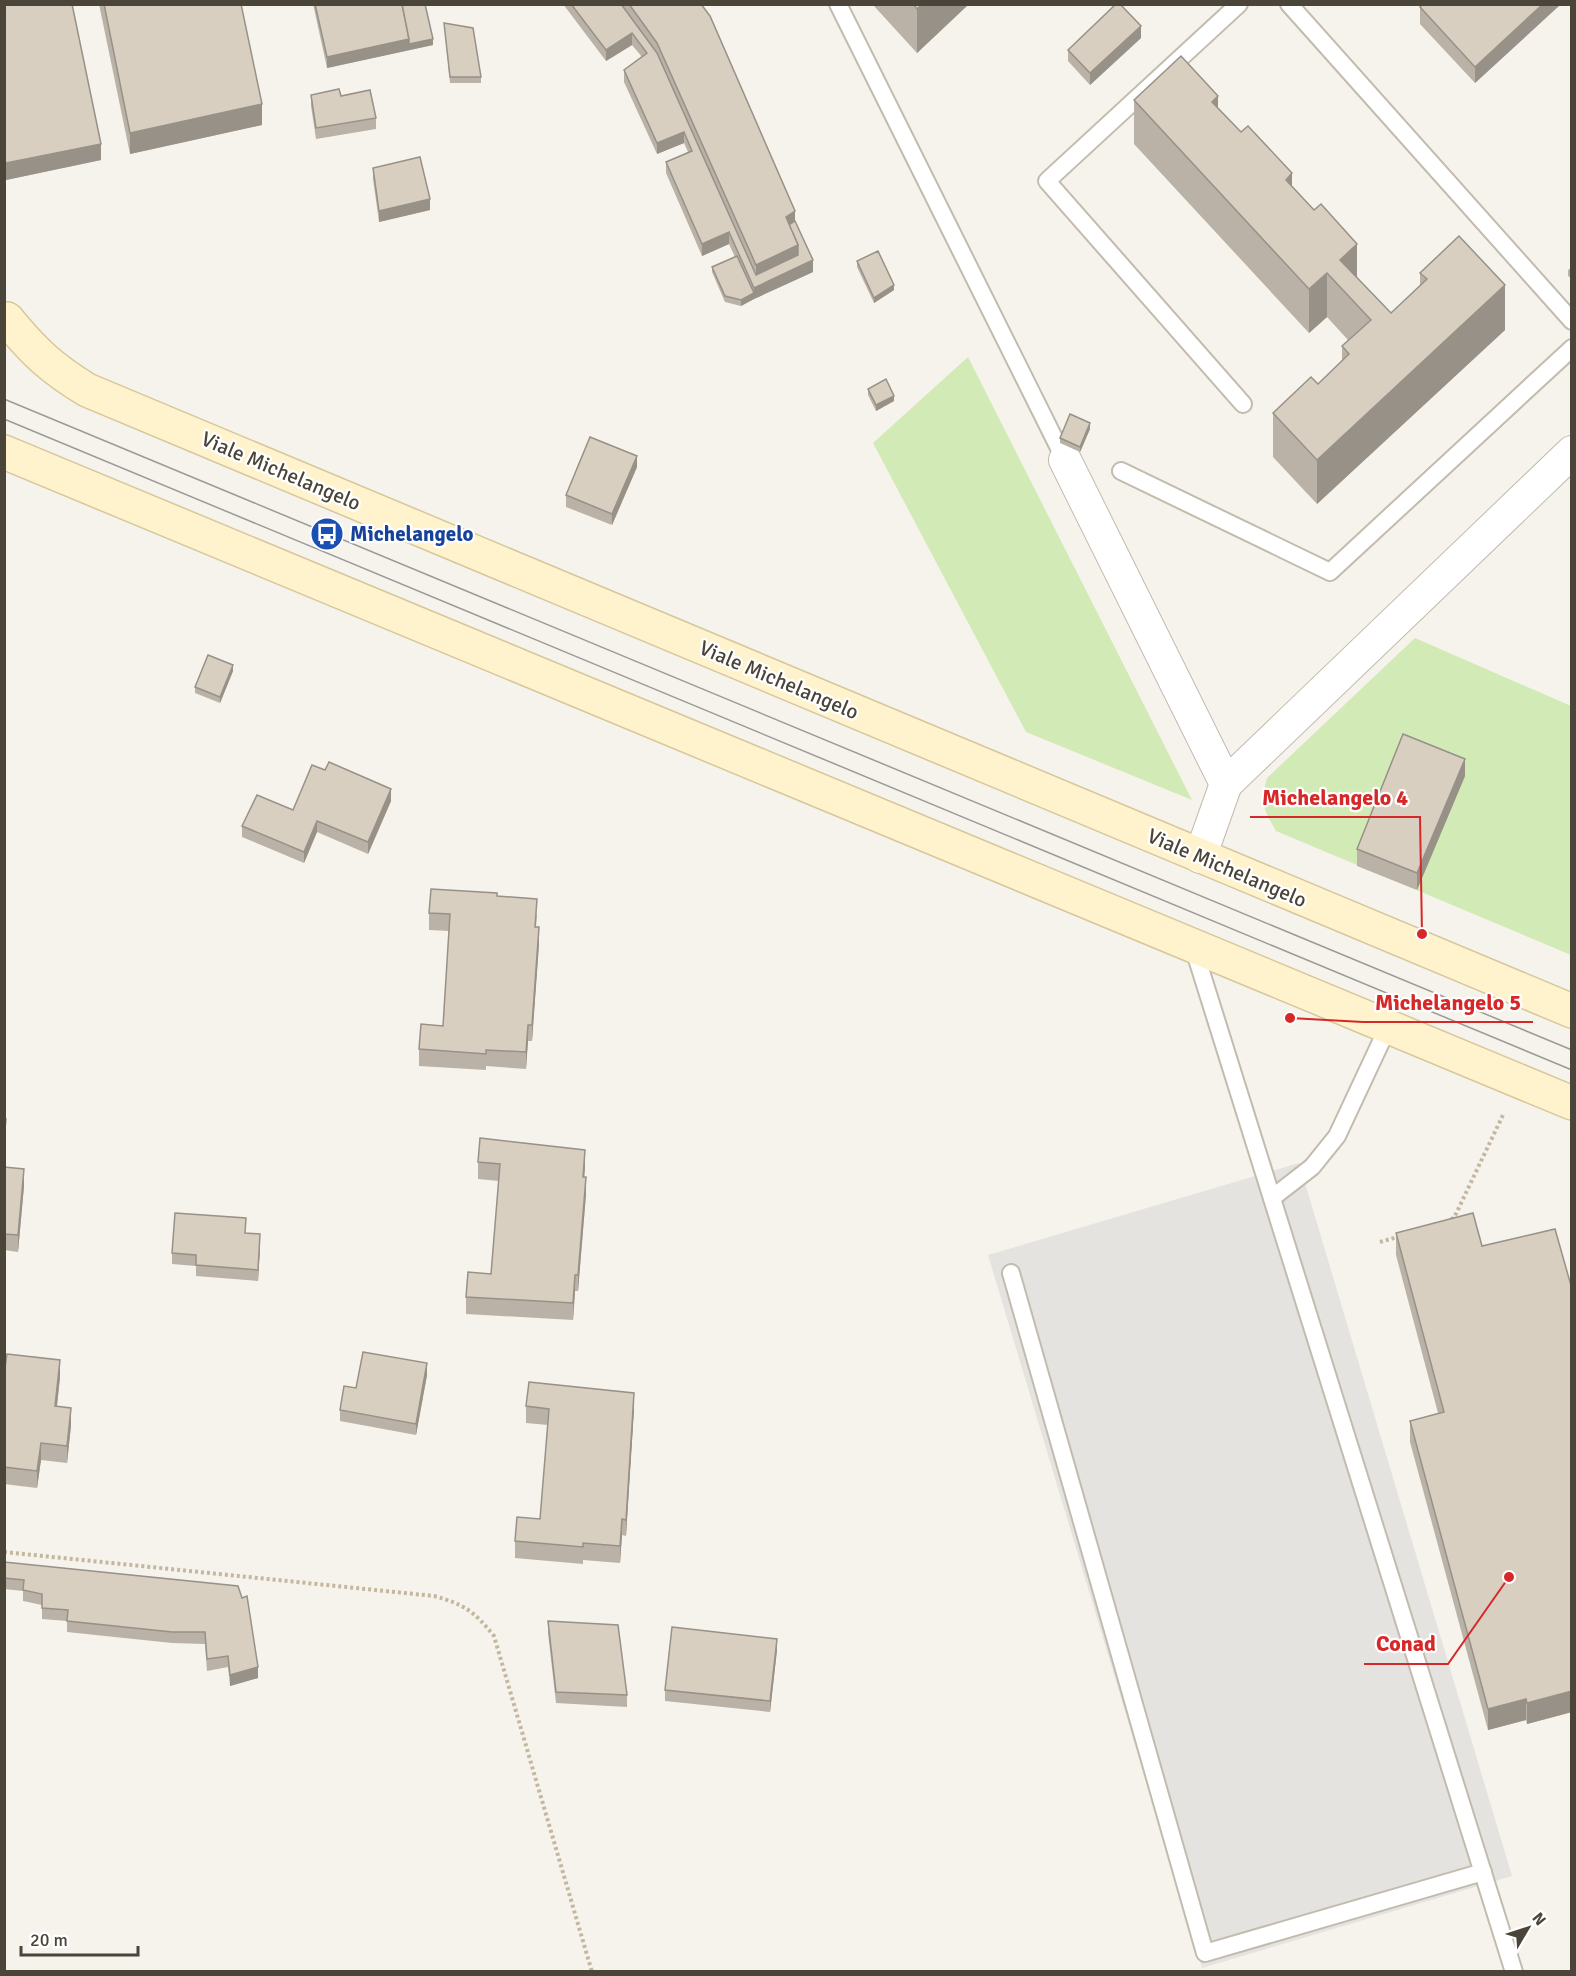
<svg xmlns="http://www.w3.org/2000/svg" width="1576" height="1976" font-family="Signika,sans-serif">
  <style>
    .green { fill: #d2eab5 }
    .parking { fill: #e5e3e0 }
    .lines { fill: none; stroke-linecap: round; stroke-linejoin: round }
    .lane-casing { stroke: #c2bbae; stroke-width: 20 }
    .street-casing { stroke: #c2bbae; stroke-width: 34 }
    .secondary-casing { stroke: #d6c79b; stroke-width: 36 }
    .path { stroke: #c4b79f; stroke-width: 4; stroke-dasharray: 3 3; stroke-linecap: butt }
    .lane { stroke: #fff; stroke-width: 16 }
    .street { stroke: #fff; stroke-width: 32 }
    .secondary { stroke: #fff3cd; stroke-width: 33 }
    .tram { stroke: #9a9a9a; stroke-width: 1.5 }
    .wall { fill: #bab2a6 }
    .shaded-wall { fill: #979187 }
    .building { fill: #d8cfc1; stroke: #979187; stroke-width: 1.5 }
    .labels { text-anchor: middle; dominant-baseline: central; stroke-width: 4.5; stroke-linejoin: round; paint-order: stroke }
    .street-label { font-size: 21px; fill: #4b4439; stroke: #fff }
    .transit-label { font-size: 21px; font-weight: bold; fill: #164399; stroke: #fff; text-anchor: start }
    .leader { fill: none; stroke: #d62828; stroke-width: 2 }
    .callout-dot { fill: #d62828; stroke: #fff; stroke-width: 2 }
    .callout-label { font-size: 22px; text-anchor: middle; font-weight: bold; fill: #d62828; stroke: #fff; stroke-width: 4.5; stroke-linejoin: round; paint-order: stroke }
  </style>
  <rect width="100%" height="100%" fill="#f6f3ec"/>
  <g class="green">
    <polygon points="968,357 1192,800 1026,732 873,443"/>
    <path d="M1415 638 1571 706V955L1276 831C1263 808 1260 804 1267 778Z"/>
  </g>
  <polygon class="parking" points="1299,1163 1512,1876 1202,1968 988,1255"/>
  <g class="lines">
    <g class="lane-casing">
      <g id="lane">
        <polyline points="838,4 1065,460"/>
        <polyline points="1239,4 1047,181 1243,404"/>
        <polyline points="1289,4 1572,321"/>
        <polyline points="1121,471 1330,572 1572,348"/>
        <polyline points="1193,946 1514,1972"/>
        <polyline points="1272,1198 1312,1167 1337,1136 1388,1027"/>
        <polyline points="1011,1273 1205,1953 1483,1872"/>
      </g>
    </g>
    <g class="street-casing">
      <g id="street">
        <polyline points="1065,460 1226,784"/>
        <polyline points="1200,857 1226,784 1572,452"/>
      </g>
    </g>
    <g class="secondary-casing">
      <g id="secondary">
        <path d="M7 319C34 352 51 368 87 390L1572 1011"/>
        <polyline points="4,452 1572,1103"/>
      </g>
    </g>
    <g class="path">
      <polyline points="1451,1219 1454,1218 1503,1115"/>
      <polyline points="1380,1242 1401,1236"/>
      <path d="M4 1552 434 1596C464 1604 475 1612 494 1636L592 1972"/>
    </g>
    <use href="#lane" class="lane"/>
    <use href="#street" class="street"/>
    <use href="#secondary" class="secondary"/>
    <g class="tram">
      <polyline points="4,399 1572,1050"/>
      <polyline points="4,419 1572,1070"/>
    </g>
  </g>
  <g class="wall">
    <polygon points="4,4 101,160 6,180 4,173"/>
    <polygon points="99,4 241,4 262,125 130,154"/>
    <polygon points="313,4 425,4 433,45 327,68"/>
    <polygon points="563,4 701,4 795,221 813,272 754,299 741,306 725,302 712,272 712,267 735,257 729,244 702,256 666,173 666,162 688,152 684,143 657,154 624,82 624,70 642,57 632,45 606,61"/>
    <polygon points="874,4 969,4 917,53 874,6"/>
    <polygon points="1423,4 1561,4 1475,83 1420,24 1420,7"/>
    <polygon points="444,23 481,77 481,83 450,83"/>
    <polygon points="1141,38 1090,85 1068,61 1068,50"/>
    <polygon points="311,95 341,96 376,118 376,129 316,139 311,106"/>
    <polygon points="1134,100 1218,108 1292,187 1357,278 1391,313 1420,286 1420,273 1505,330 1317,504 1273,457 1273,413 1318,384 1342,361 1342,346 1348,340 1327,317 1309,333 1134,144"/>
    <polygon points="373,168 430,210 379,222 373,179"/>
    <polygon points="857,261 894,290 874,303 857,267"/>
    <polygon points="1572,267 1572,279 1568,276 1568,270"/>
    <polygon points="868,389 894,401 876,411 868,395"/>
    <polygon points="1090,429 1080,452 1060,443 1060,438"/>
    <polygon points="637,467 612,525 566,507 566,495"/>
    <polygon points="233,671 220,703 195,693 195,687"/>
    <polygon points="1465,776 1417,890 1357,866 1357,849"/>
    <polygon points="391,801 368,854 317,832 304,863 242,837 242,826 293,810"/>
    <polygon points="497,896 537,915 536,927 539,944 532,1041 528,1041 526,1069 486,1066 486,1070 419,1066 419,1049 443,1026 449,931 429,930 429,913"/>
    <polygon points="478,1162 585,1167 584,1177 586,1194 578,1291 575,1291 573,1320 466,1314 466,1297 491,1274 499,1181 478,1179"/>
    <polygon points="4,1167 24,1186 18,1252 4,1250"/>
    <polygon points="246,1233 260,1246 258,1281 196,1276 196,1266 172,1264 172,1253"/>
    <polygon points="1396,1233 1482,1246 1572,1289 1572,1712 1527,1724 1526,1720 1488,1730 1410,1442 1410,1421 1438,1413 1396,1255"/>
    <polygon points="4,1374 60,1377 57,1406 71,1425 67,1463 41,1460 37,1488 4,1484"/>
    <polygon points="427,1375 416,1435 340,1421 340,1410 356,1388"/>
    <polygon points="526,1406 634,1409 626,1536 622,1535 620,1563 583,1560 583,1564 515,1558 515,1541 540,1519 548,1425 526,1423"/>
    <polygon points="4,1562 238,1586 258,1678 230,1686 228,1667 207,1671 205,1644 172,1643 67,1632 67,1621 42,1619 42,1605 23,1601 23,1591 4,1589"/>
    <polygon points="548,1621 627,1695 627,1707 556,1703 548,1633"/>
    <polygon points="777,1650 770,1712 665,1701 665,1690"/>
  </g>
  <g class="shaded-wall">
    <polygon points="922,4 969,4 917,53 917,9"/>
    <polygon points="1543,4 1561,4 1475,83 1475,67"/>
    <polygon points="1141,26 1141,38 1090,85 1090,73"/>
    <polygon points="632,33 632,45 606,61 606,50"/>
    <polygon points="409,39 433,39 433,45 327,68 327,57"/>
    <polygon points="1218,96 1218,140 1212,102"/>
    <polygon points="262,104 262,125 130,154 130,133"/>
    <polygon points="684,132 684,143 657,154 657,143"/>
    <polygon points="101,144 101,160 6,180 6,163"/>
    <polygon points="1292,173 1292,217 1286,180"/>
    <polygon points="430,199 430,210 379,222 379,211"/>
    <polygon points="795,211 795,233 790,236 786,217"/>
    <polygon points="729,232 729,244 702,256 702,244"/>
    <polygon points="1357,244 1357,288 1340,260"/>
    <polygon points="798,245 798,267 756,286 756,265"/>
    <polygon points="813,260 813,272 754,299 754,288"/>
    <polygon points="1327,273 1327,317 1309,333 1309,289"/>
    <polygon points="894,285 894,290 874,303 874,298"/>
    <polygon points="1505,285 1505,330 1317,504 1317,460"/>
    <polygon points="754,293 754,299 741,306 741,300"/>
    <polygon points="894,396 894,401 876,411 876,405"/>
    <polygon points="1090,423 1090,429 1080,452 1080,447"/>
    <polygon points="637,456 637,467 612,525 612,514"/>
    <polygon points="233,665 233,671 220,703 220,697"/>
    <polygon points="1465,759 1465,776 1417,890 1417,873"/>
    <polygon points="391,789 391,801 368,854 368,842"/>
    <polygon points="317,821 317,832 304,863 304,852"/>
    <polygon points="539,927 539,944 532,1041 532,1025"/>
    <polygon points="528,1025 528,1041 526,1069 526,1052"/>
    <polygon points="6,1119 6,1136 4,1155 4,1138"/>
    <polygon points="585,1150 585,1167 583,1194 583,1177"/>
    <polygon points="24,1169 24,1186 18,1252 18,1235"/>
    <polygon points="586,1177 586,1194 578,1291 578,1275"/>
    <polygon points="260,1234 260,1246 258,1281 258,1270"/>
    <polygon points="575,1275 575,1291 573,1320 573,1303"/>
    <polygon points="60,1360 60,1377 55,1423 55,1406"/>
    <polygon points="427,1363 427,1375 416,1435 416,1424"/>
    <polygon points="634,1393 634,1409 626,1536 626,1520"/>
    <polygon points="71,1408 71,1425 67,1463 67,1446"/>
    <polygon points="41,1443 41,1460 37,1488 37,1471"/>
    <polygon points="622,1519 622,1535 620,1563 620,1546"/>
    <polygon points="777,1639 777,1650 770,1712 770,1701"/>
    <polygon points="258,1667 258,1678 230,1686 230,1675"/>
    <polygon points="1572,1691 1572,1712 1527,1724 1527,1703"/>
    <polygon points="1526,1699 1526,1720 1488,1730 1488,1709"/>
  </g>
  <g class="building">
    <polygon points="4,4 72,4 101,144 6,163 4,157"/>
    <polygon points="104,4 241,4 262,104 130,133"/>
    <polygon points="315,4 402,4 409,39 327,57"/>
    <polygon points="402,4 425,4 433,39 409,44 409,39"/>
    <polygon points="571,4 621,4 657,53 756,275 798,255 798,245 789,225 795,221 813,260 754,288 729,232 702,244 666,162 692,151 684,132 657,143 624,70 647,53 632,33 606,50"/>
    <polygon points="629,4 701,4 710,16 795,211 786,217 798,245 756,265 657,43"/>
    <polygon points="913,4 922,4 917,9"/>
    <polygon points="1116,4 1120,4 1141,26 1090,73 1068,50"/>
    <polygon points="1423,4 1543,4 1475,67 1420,7"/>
    <polygon points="444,23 473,28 481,77 450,77"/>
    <polygon points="1181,56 1218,96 1212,102 1241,132 1248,126 1292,173 1286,180 1314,210 1321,204 1357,244 1340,260 1391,313 1427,279 1420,273 1459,236 1505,285 1317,460 1273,413 1311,377 1318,384 1349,354 1342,346 1371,320 1327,273 1309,289 1134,100"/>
    <polygon points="339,89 341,96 370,90 376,118 316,128 311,95"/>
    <polygon points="420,157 430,199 379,211 373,168"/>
    <polygon points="878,251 894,285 874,298 857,261"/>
    <polygon points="737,256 754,293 741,300 725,296 712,267"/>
    <polygon points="886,379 894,396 876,405 868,389"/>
    <polygon points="1070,414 1090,423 1080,447 1060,438"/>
    <polygon points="590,437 637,456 612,514 566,495"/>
    <polygon points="208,655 233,665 220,697 195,687"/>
    <polygon points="1403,734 1465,759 1417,873 1357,849"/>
    <polygon points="329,762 391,789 368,842 317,821 304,852 242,826 257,795 293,810 312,765 325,770"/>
    <polygon points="431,889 497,893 497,896 537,899 535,927 539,927 532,1025 528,1025 526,1052 486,1050 486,1054 419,1049 421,1024 443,1026 450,914 429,913"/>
    <polygon points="4,1119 6,1119 4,1138"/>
    <polygon points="480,1138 585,1150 583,1177 586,1177 578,1275 575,1275 573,1303 466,1297 468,1272 491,1274 500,1164 478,1162"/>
    <polygon points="4,1167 24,1169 18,1235 4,1234"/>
    <polygon points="175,1213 246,1218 245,1233 260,1234 258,1270 196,1265 196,1255 172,1253"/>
    <polygon points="1473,1213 1482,1246 1555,1229 1572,1289 1572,1691 1527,1703 1526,1699 1488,1709 1410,1421 1444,1412 1396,1233"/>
    <polygon points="363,1352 427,1363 416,1424 340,1410 344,1386 356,1388"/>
    <polygon points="7,1354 60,1360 55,1406 71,1408 67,1446 41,1443 37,1471 4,1467 4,1374"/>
    <polygon points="529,1382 634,1393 626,1520 622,1519 620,1546 583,1543 583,1547 515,1541 517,1517 540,1519 549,1409 526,1406"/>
    <polygon points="4,1562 238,1586 242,1598 247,1596 258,1667 230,1675 228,1656 207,1659 205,1632 172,1632 67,1621 68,1610 42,1608 42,1594 23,1590 24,1580 4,1578"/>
    <polygon points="548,1621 618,1625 627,1695 556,1692"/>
    <polygon points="672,1627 777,1639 770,1701 665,1690"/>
  </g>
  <defs>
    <g id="bus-disc" transform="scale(1.725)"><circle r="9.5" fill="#1a4fb4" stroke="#fff"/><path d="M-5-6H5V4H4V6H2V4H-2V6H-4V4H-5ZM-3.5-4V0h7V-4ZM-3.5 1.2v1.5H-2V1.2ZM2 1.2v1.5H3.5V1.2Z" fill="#fff"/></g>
  </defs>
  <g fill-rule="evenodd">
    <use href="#bus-disc" x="327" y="534"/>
  </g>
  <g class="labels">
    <g class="street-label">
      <text transform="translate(281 471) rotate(23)">Viale Michelangelo</text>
      <text transform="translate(779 680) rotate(23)">Viale Michelangelo</text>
      <text transform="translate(1227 868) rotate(23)">Viale Michelangelo</text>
    </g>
    <g class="transit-label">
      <text x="350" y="534">Michelangelo</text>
    </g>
  </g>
  <path class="leader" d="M1422 934L1420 817H1250M1290 1018L1363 1022H1533M1509 1577L1448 1664H1364"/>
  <g class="callout-dot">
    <circle cx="1422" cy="934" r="6"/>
    <circle cx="1290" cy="1018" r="6"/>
    <circle cx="1509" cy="1577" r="6"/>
  </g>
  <g class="callout-label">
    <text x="1335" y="805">Michelangelo 4</text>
    <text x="1448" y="1010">Michelangelo 5</text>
    <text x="1406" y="1651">Conad</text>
  </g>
  <rect width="1576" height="1976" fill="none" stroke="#4b4439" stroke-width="12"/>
  <g transform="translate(1528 1928) rotate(51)" stroke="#ffffff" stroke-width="4.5" paint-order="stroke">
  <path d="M0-4.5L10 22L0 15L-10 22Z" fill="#4b4439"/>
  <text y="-9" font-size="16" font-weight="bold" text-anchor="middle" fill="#4b4439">N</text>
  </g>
  <path d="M21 1946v9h117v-9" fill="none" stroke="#4b4439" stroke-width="3"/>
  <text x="30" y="1946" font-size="18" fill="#4b4439" stroke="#ffffff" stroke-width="4.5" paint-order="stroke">20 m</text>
</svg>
